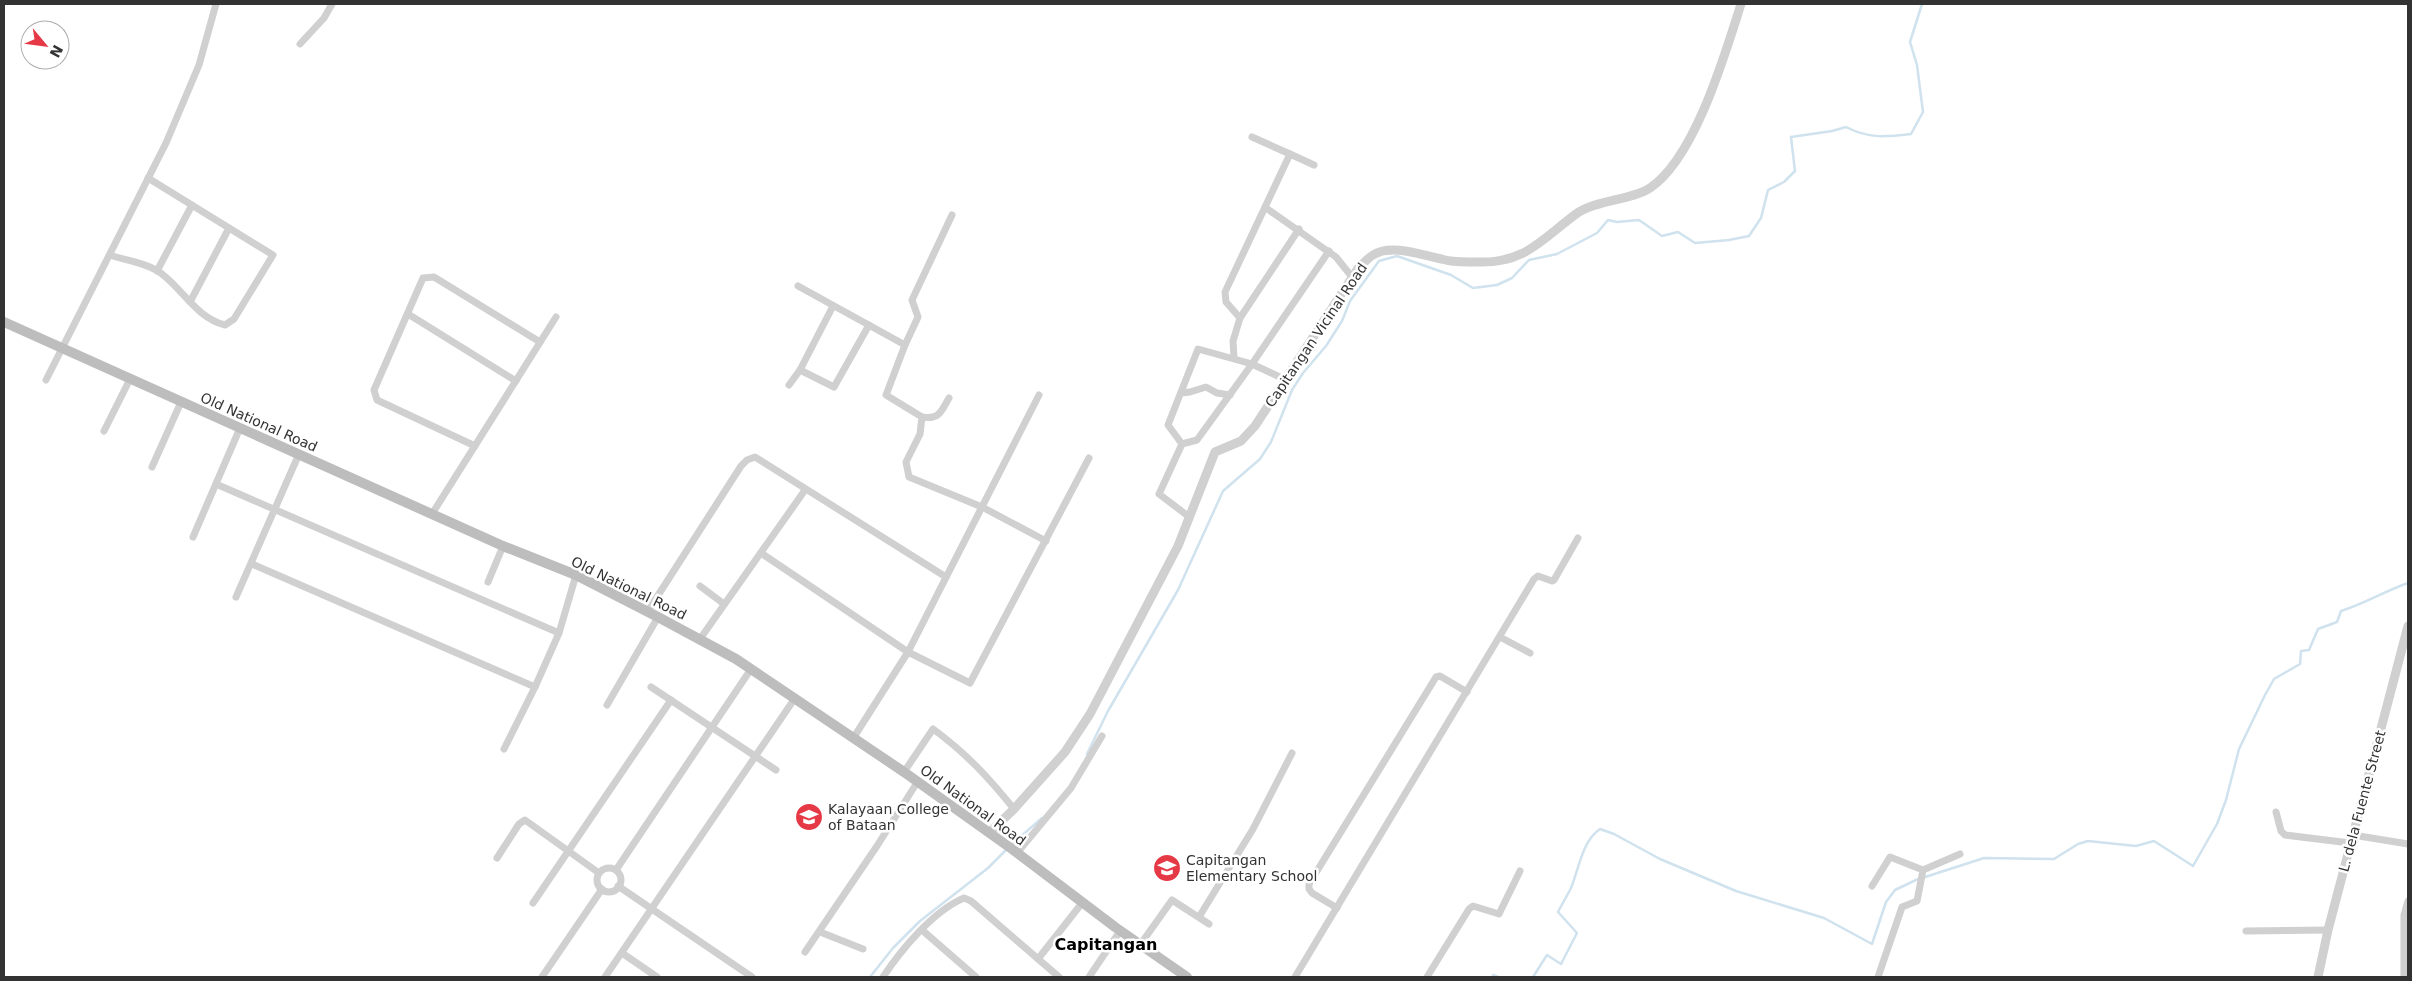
<svg xmlns="http://www.w3.org/2000/svg" width="2412" height="981" font-family="'DejaVu Sans',sans-serif">
  <style>
    .lines { fill: none; stroke-linecap: round; stroke-linejoin: round }
    .stream { stroke: #cfe2ee; stroke-width: 2.5 }
    .minor { stroke: #d0d0d0; stroke-width: 7 }
    .tertiary { stroke: #d0d0d0; stroke-width: 9 }
    .secondary { stroke: #bdbdbd; stroke-width: 10 }
    .labels { text-anchor: middle; dominant-baseline: central; stroke-width: 5; stroke-linejoin: round; paint-order: stroke }
    .street-label { font-size: 14px; fill: #333; stroke: #fff }
    .poi-label { font-size: 14px; fill: #333; stroke: #fff; text-anchor: start }
    .quarter-label { font-size: 16px; font-weight: bold; fill: #000; stroke: #fff }
  </style>
  <rect width="100%" height="100%" fill="#fff"/>
  <g class="lines">
    <g class="stream">
      <path d="M1087 754 1108 711 1178 590 1223 491 1260 459 1271 442 1292 390 1303 373 1326 346 1342 321 1350 301 1379 261 1397 256 1451 275 1473 288 1497 285 1512 278 1529 260 1557 254 1597 233 1608 220 1617 222 1639 220 1662 236 1678 232 1695 243 1729 240 1749 236 1761 218 1768 190 1784 182 1795 171 1791 137 1832 131 1846 127C1869 139 1886 137 1911 134L1923 112 1917 65 1910 42 1922 4"/>
      <polyline points="1011,845 1042,818"/>
      <polyline points="870,977 893,948 920,921 988,868 1007,849"/>
      <polyline points="1493,977 1493,975 1498,977"/>
      <path d="M1533 977 1547 955 1561 964 1577 933 1558 912C1562 904 1567 896 1571 888 1579 869 1582 841 1600 829L1614 834 1660 859 1736 891 1824 918 1872 944 1886 902 1895 890 1916 880 1984 858 2054 859 2078 844 2088 841 2136 846 2154 841 2193 866 2217 824 2226 800 2239 749 2265 695 2274 679 2300 664 2301 651 2309 650 2318 629 2337 622 2341 611C2364 604 2385 591 2408 583"/>
    </g>
    <g class="minor">
      <polyline points="300,44 324,18 332,4"/>
      <polyline points="1252,137 1290,154"/>
      <polyline points="1266,208 1336,257 1352,277"/>
      <polyline points="952,215 912,300 918,317 905,345 886,395 922,417 920,434 906,462 909,477 982,507 1046,541"/>
      <path d="M110 255C127 261 148 263 162 274 184 291 197 318 225 325L234 319 273 255 148 178"/>
      <polyline points="157,271 192,205"/>
      <polyline points="798,286 905,345"/>
      <polyline points="190,302 229,228"/>
      <polyline points="408,314 516,381"/>
      <polyline points="1240,318 1226,302 1225,292 1290,154 1314,165"/>
      <polyline points="1234,358 1233,341 1240,318 1299,229"/>
      <polyline points="800,370 834,387 869,325"/>
      <polyline points="46,380 166,143 199,65 216,4"/>
      <polyline points="789,385 800,370 833,306"/>
      <polyline points="1181,393 1190,392 1206,387 1217,393 1230,395"/>
      <path d="M922 417C940 420 941 411 949 398"/>
      <polyline points="104,431 130,379"/>
      <polyline points="1182,444 1168,425 1198,349 1252,364 1286,380"/>
      <polyline points="475,446 377,400 374,390 423,278 434,277 540,342"/>
      <polyline points="152,467 181,402"/>
      <polyline points="216,484 559,633"/>
      <polyline points="432,514 556,317"/>
      <polyline points="1188,516 1159,494 1182,444 1197,440 1252,364 1329,251"/>
      <polyline points="193,537 240,428"/>
      <polyline points="761,553 908,652 970,683 1089,458"/>
      <polyline points="252,564 535,687 559,633 576,575"/>
      <polyline points="488,582 503,546"/>
      <polyline points="700,586 724,604"/>
      <polyline points="236,597 299,454"/>
      <polyline points="648,611 741,466 747,460 755,457 946,577"/>
      <polyline points="1500,637 1530,653"/>
      <polyline points="700,639 805,490"/>
      <polyline points="651,687 776,770"/>
      <polyline points="607,705 658,617"/>
      <polyline points="854,737 908,652 1039,395"/>
      <polyline points="504,749 535,687"/>
      <path d="M904 772 933 729C966 753 989 778 1014 809"/>
      <polyline points="2276,812 2281,831 2285,835 2350,843"/>
      <polyline points="2353,835 2408,844"/>
      <polyline points="1017,853 1071,788 1102,736"/>
      <polyline points="497,858 519,824 525,820 599,873"/>
      <circle cx="609" cy="880" r="12"/>
      <polyline points="616,870 751,669"/>
      <polyline points="618,886 752,977"/>
      <polyline points="1872,886 1890,857 1923,870"/>
      <polyline points="533,903 671,700"/>
      <polyline points="1337,908 1312,893 1309,889 1309,884 1436,677 1440,676 1467,692"/>
      <polyline points="1199,917 1253,829 1292,753"/>
      <polyline points="922,930 976,977"/>
      <polyline points="2246,931 2328,930"/>
      <polyline points="820,932 863,949"/>
      <polyline points="1140,945 1172,900 1209,924"/>
      <polyline points="805,952 877,846 918,781"/>
      <polyline points="622,953 657,977"/>
      <polyline points="1038,959 1082,903"/>
      <polyline points="542,977 602,889"/>
      <polyline points="605,977 795,698"/>
      <path d="M883 977C901 950 933 911 964 898L971 901 1059 977"/>
      <polyline points="1089,977 1120,931"/>
      <polyline points="1295,977 1534,579 1538,576 1552,581 1554,580 1578,538"/>
      <polyline points="1427,977 1469,909 1473,906 1499,914 1520,871"/>
      <polyline points="1878,977 1901,910 1902,907 1917,901 1923,870 1960,854"/>
      <polyline points="2404,977 2404,915 2408,901"/>
    </g>
    <g class="tertiary">
      <path d="M989 833 1014 809 1065 752 1090 714 1178 546 1215 452 1241 441 1255 426 1359 267C1364 263 1368 258 1373 255 1393 242 1429 258 1451 261 1459 262 1468 262 1477 262 1525 264 1542 239 1576 214 1595 200 1632 200 1650 188 1695 158 1725 54 1741 4"/>
      <polyline points="2318,977 2328,930 2408,626"/>
    </g>
    <polyline class="secondary" points="4,322 503,546 576,575 658,617 736,659 904,772 1012,849 1115,927 1187,977"/>
  </g>
  <defs>
    <g id="university-disc" transform="scale(1.4375)"><circle r="9.5" fill="#e63946" stroke="#fff"/><path d="M0-5L7-2L0 1L-7-2ZM-4 1L0 2.5L4 1V4Q0 6-4 4Z" fill="#fff"/></g>
    <g id="school-disc" transform="scale(1.4375)"><circle r="9.5" fill="#e63946" stroke="#fff"/><path d="M0-5L7-2L0 1L-7-2ZM-4 1L0 2.5L4 1V4Q0 6-4 4Z" fill="#fff"/></g>
  </defs>
  <g fill-rule="evenodd">
    <use href="#university-disc" x="809" y="817"/>
    <use href="#school-disc" x="1167" y="868"/>
  </g>
  <g class="labels">
    <g class="street-label">
      <text transform="translate(1316 335) rotate(-56)">Capitangan Vicinal Road</text>
      <text transform="translate(259 422) rotate(24)">Old National Road</text>
      <text transform="translate(629 588) rotate(26)">Old National Road</text>
      <text transform="translate(2362 801) rotate(-75)">L. dela Fuente Street</text>
      <text transform="translate(973 805) rotate(36)">Old National Road</text>
    </g>
    <g class="poi-label">
      <text x="828" y="809">Kalayaan College<tspan x="828" dy="16">of Bataan</tspan></text>
      <text x="1186" y="860">Capitangan<tspan x="1186" dy="16">Elementary School</tspan></text>
    </g>
    <g class="quarter-label">
      <text x="1106" y="944">Capitangan</text>
    </g>
  </g>
  <rect width="2412" height="981" fill="none" stroke="#333333" stroke-width="10"/>
  <g transform="translate(45 45) rotate(119)"><circle r="24" fill="#ffffff" stroke="#adadad"/>
  <path d="M0-4L9 19L0 12L-9 19Z" fill="#e63946"/>
  <text y="-8" font-size="14" font-weight="bold" text-anchor="middle" fill="#333333">N</text>
  </g>
</svg>
